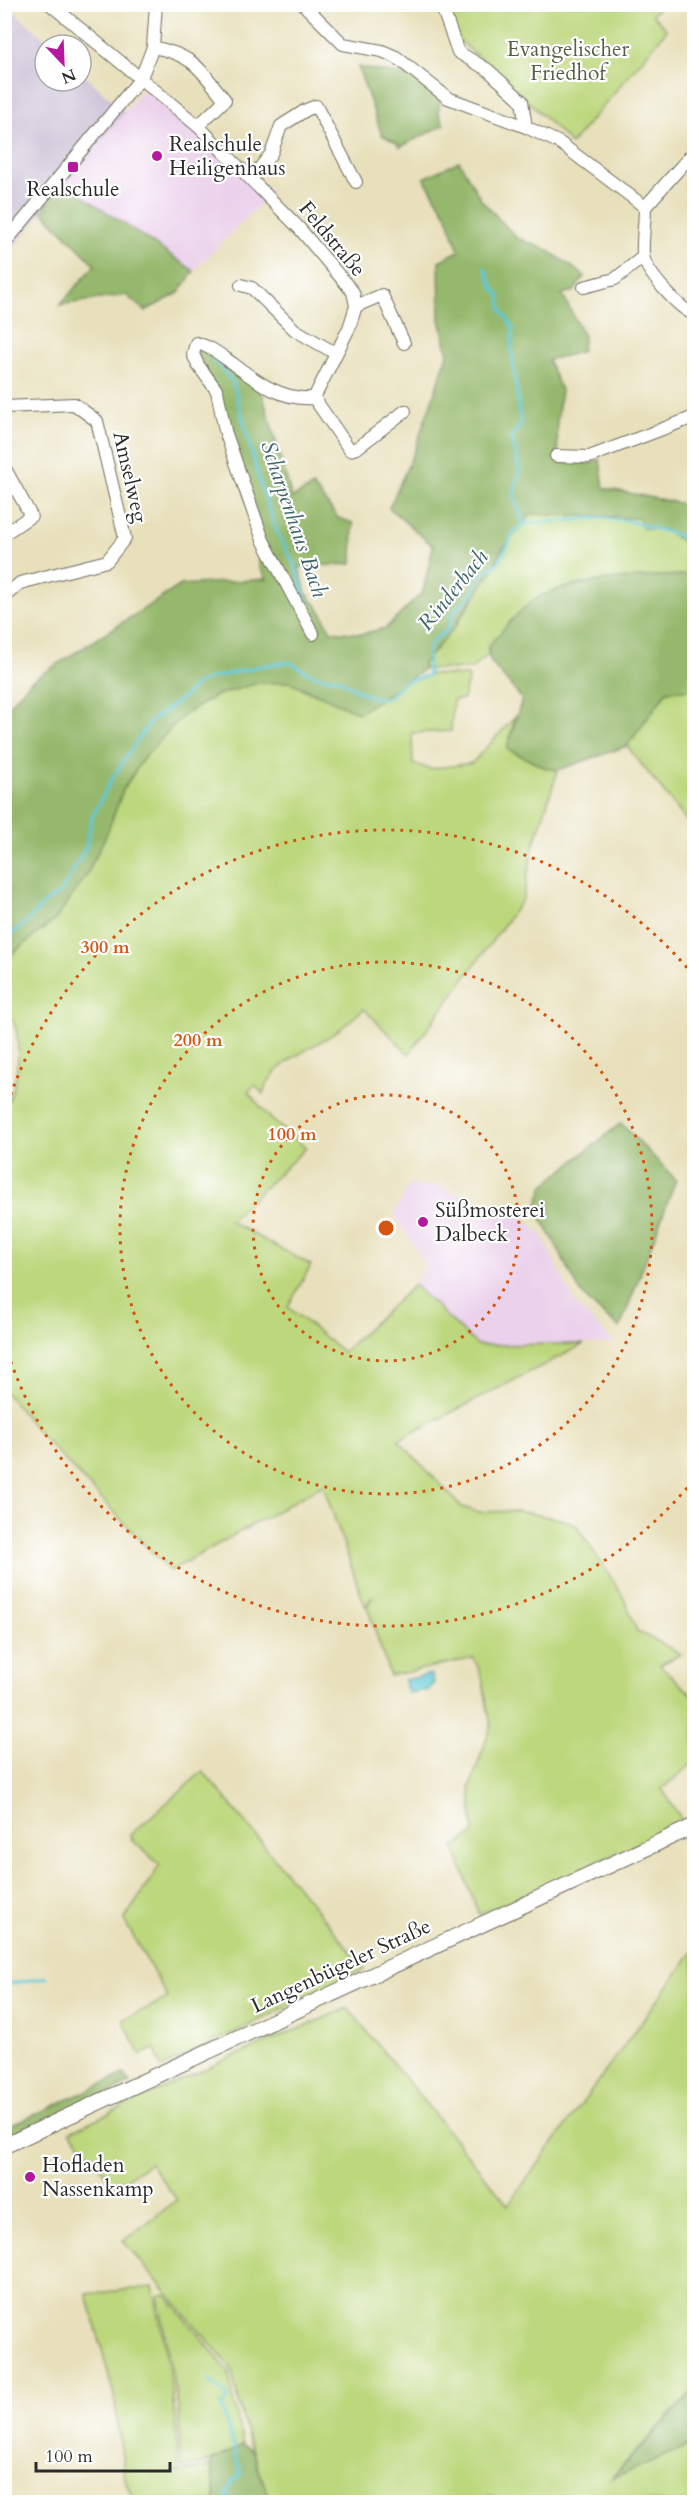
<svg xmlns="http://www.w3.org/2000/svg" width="699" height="2507" font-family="Cardo,serif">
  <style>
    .built { fill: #ebd1eb }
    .industrial { fill: #cbbfd5 }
    .green { fill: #bcd77c; stroke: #748154; stroke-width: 1.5 }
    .forest { fill: #95b86c; stroke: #60724c; stroke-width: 1.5 }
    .water { fill: #5ec9d6; stroke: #447a80; stroke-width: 1.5 }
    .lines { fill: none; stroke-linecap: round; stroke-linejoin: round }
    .stream { stroke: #5ec9d6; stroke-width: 3 }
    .minor-casing { stroke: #6d6a5d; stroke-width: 14 }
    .major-casing { stroke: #6d6a5d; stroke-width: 17 }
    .minor { stroke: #fff; stroke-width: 12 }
    .major { stroke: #fff; stroke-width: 15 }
    .ring { fill: none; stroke: #d5540f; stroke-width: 3; stroke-dasharray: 3 6 }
    .poi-dot { fill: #b5179e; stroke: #fff; stroke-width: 2 }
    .labels { text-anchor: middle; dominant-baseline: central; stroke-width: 4.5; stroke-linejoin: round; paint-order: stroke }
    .park-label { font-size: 21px; fill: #565f43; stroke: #fff }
    .poi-label { font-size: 21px; fill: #2b2b2b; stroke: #fff; text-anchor: start }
    .street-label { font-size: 21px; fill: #2b2b2b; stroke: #fff }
    .water-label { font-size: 22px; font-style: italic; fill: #3d6267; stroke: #fff }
    .centre { fill: #d5540f; stroke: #fff; stroke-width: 3 }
    .ring-label { font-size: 18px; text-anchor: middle; font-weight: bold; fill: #d5540f; stroke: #fff; stroke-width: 4.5; stroke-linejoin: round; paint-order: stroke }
  </style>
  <rect width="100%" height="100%" fill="#fff"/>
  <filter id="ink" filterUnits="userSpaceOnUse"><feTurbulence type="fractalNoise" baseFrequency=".0167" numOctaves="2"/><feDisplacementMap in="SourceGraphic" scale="12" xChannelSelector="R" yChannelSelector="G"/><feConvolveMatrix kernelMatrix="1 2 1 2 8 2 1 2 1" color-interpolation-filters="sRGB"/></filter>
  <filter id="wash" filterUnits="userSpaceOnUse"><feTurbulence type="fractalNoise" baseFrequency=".008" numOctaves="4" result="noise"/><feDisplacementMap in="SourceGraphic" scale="24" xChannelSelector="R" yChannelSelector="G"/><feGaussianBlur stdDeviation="1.35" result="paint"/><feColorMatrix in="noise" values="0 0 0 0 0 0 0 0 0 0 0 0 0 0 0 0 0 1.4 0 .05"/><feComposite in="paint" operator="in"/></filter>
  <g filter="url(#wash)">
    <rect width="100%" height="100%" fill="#e8e0bb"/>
    <g class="built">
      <polygon points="143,89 272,192 194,271 64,183"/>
      <polygon points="409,1185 441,1187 494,1210 520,1215 542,1235 575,1303 614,1343 477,1345 414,1285 425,1263 394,1214"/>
    </g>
    <polygon class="industrial" points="6,4 51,45 45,45 45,81 81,81 81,72 125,112 5,258 4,5"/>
    <g class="green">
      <polygon points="443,5 663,5 652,14 667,30 571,144 524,97 458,39"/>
      <path d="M531 514 639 518 643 528 664 530 694 548V575C654 576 565 578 533 601 515 614 502 631 488 647V655L471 669H424L422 664 458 622 494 568 500 552Z"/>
      <path d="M428 674 469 676 463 699 453 700 451 731 412 733 413 764 431 769 472 763 515 717 507 749 546 768 558 770 533 848 523 899 409 1054 364 1009C355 1016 347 1024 339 1030 312 1050 273 1060 263 1094L255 1085 248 1092 271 1119 306 1148 229 1221 311 1265 288 1307 343 1352 414 1285 477 1345 584 1344 398 1440 462 1507 478 1512 518 1511 564 1520 577 1526 623 1596 637 1631 681 1654 660 1665 694 1697V1762L662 1789 684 1823 479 1915 454 1847 474 1833 470 1787 491 1726 482 1677 474 1658 390 1676 367 1606 374 1595 365 1606 323 1485 170 1571 38 1432 5 1392 4 1107C18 1089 22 1045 14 1023 13 1019 8 1016 5 1013V959L56 919 86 876 107 833 123 790 142 760 182 715 217 695 258 683 290 682 311 693 379 701 409 677C417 681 421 680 428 674Z"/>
      <polygon points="694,689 694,830 627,746 667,691"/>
      <polygon points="203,1771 365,1969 161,2068 155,2048 141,2055 123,2020 168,1998 124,1920 160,1865 132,1840 130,1835"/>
      <polygon points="694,1950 694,2389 612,2477 694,2443 694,2502 504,2502 489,2495 482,2502 270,2502 246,2431 231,2368 123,2241 177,2200 150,2163 115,2186 70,2131 225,2060 348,2008 508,2205"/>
      <path d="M153 2287C166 2348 177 2410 178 2473L211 2465 216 2502H134L125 2479 114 2395 87 2294Z"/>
      <polygon points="165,2294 228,2371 243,2445 211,2461 181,2468 178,2408 158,2296"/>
    </g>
    <g class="forest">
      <polygon points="358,67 408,76 441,98 438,111 444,125 400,147 397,143 382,135"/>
      <polygon points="459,161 482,201 517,238 546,249 585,276 574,291 562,294 584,336 581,352 548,360 561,390 557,421 558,459 589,464 600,459 604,488 694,506 694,548 664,530 643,528 639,518 531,514 500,552 494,568 457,621 459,622 423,664 424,669 359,713 290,682 258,683 217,695 183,715 142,760 123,790 107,833 86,876 56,919 5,959 5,709 31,681 181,585 267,579 259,567 258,543 217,391 195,352 207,349 262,393 292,498 313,486 338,518 353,523 352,564 299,567 306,593 320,610 331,631 362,634 386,628 423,592 433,546 389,508 414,452 448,354 440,319 439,261 459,251 446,214 424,178"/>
      <polygon points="64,183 194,271 179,293 145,311 126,295 60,305 95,265 42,211"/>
      <path d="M694 575V689L667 691 627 746 558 770 546 768 507 749 522 699 490 661 488 647C502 631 515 614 533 601 565 578 654 576 694 575Z"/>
      <path d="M621 1123 676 1180 620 1328C606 1316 589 1305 579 1289 563 1262 554 1235 535 1210L544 1185Z"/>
      <polygon points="124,2074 131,2083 5,2141 5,2128"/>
      <polygon points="694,2389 694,2443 611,2479 689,2396"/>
      <polygon points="243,2445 252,2450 270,2502 216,2502 211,2461"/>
    </g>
    <polygon class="water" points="431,1674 434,1682 429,1690 408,1693 404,1680"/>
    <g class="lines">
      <g class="stream">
        <path d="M485 268 492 286 500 296 501 309 513 328 511 347 521 425 511 437C516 449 516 461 520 474 510 492 516 505 524 524"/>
        <polyline points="211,357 233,382 261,487 278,534 297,570 311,619"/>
        <path d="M4 939 22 926 46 902 61 893 86 847 92 818 111 780 150 722 185 696 195 685 211 678 266 665 290 662C301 669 312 676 325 678 330 679 334 677 339 679 358 689 363 698 387 699 404 682 404 680 428 676 429 666 426 655 430 646 437 631 452 637 451 615L473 593 481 575 498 564 515 531 524 524 600 518 628 521 694 540"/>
        <polyline points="4,1985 47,1977"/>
        <polyline points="209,2380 229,2398 222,2407 241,2475 236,2478 226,2494 230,2502"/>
      </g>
    </g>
  </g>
  <g filter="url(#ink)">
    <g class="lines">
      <g class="minor-casing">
        <g id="minor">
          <path d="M50 4 198 126 299 228 353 292 356 306 349 328 314 398C281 401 255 380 229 361 218 353 209 346 196 343L193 354 198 365 217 391 225 431 263 540 313 634"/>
          <polyline points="303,4 343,44 382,51 396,57 448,98 526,127 560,143 645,207"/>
          <polyline points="441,4 458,52 488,70 522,101 526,127"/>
          <path d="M153 47C195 56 199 68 225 100L198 126"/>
          <polyline points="252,178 271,154 281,126 306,110 316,106 356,182"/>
          <path d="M645 207C645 223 642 239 643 255 645 271 679 309 694 314"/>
          <polyline points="645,207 694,152"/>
          <polyline points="4,244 141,78 153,47 156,4"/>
          <polyline points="241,285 252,288 295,330 335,353"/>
          <polyline points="584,287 615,279 643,257"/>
          <polyline points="356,306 382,295 404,343"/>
          <polyline points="314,398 350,450 357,448 405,411"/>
          <polyline points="4,407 74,404 97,421 125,538 107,561 20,583 4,597"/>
          <polyline points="556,456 589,457 694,417"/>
          <polyline points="4,467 31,516 4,534"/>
        </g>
      </g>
      <g class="major-casing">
        <polyline id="major" points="4,2146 694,1826"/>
      </g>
      <use href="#minor" class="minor"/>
      <use href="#major" class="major"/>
    </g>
  </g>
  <g class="ring">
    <circle cx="386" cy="1228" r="133"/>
    <circle cx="386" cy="1228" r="266"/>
    <path d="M693 1481A398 398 0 0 1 5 1344M5 1112A398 398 0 0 1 693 975"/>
  </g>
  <g class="poi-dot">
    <circle cx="157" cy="156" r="6"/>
    <rect x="67" y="161" width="12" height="12" rx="3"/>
    <circle cx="423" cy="1222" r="6"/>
    <circle cx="30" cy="2177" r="6"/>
  </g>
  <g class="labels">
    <g class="park-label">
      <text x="568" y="49">Evangelischer<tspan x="568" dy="24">Friedhof</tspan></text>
    </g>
    <g class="poi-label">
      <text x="169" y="144">Realschule<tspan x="169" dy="24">Heiligenhaus</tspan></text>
      <text x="73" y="189" text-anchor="middle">Realschule</text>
      <text x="435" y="1210">Süßmosterei<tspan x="435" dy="24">Dalbeck</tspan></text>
      <text x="42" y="2165">Hofladen<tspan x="42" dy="24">Nassenkamp</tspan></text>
    </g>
    <g class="street-label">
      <text transform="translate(332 239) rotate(50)">Feldstraße</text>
      <text transform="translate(130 477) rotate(77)">Amselweg</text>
      <text transform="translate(341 1966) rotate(-25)">Langenbügeler Straße</text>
    </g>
    <g class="water-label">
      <text transform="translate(294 519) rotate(71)">Scharpenhaus Bach</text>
      <text transform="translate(453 590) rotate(-51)">Rinderbach</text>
    </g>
  </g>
  <circle cx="386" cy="1228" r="9" class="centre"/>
  <g class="ring-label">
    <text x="105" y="953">300 m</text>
    <text x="198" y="1046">200 m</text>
    <text x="292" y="1140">100 m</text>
  </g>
  <rect width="699" height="2507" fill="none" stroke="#fff" stroke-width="24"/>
  <g transform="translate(63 63) rotate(157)"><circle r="28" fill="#ffffff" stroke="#aaaaaa" stroke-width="1.5"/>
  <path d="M0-4.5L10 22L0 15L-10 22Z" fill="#b5179e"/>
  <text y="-9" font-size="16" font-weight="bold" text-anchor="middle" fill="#2b2b2b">N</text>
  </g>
  <path d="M36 2462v9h134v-9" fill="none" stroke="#2b2b2b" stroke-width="3"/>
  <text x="45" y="2462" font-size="18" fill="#2b2b2b" stroke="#ffffff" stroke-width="4.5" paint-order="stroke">100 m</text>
</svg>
